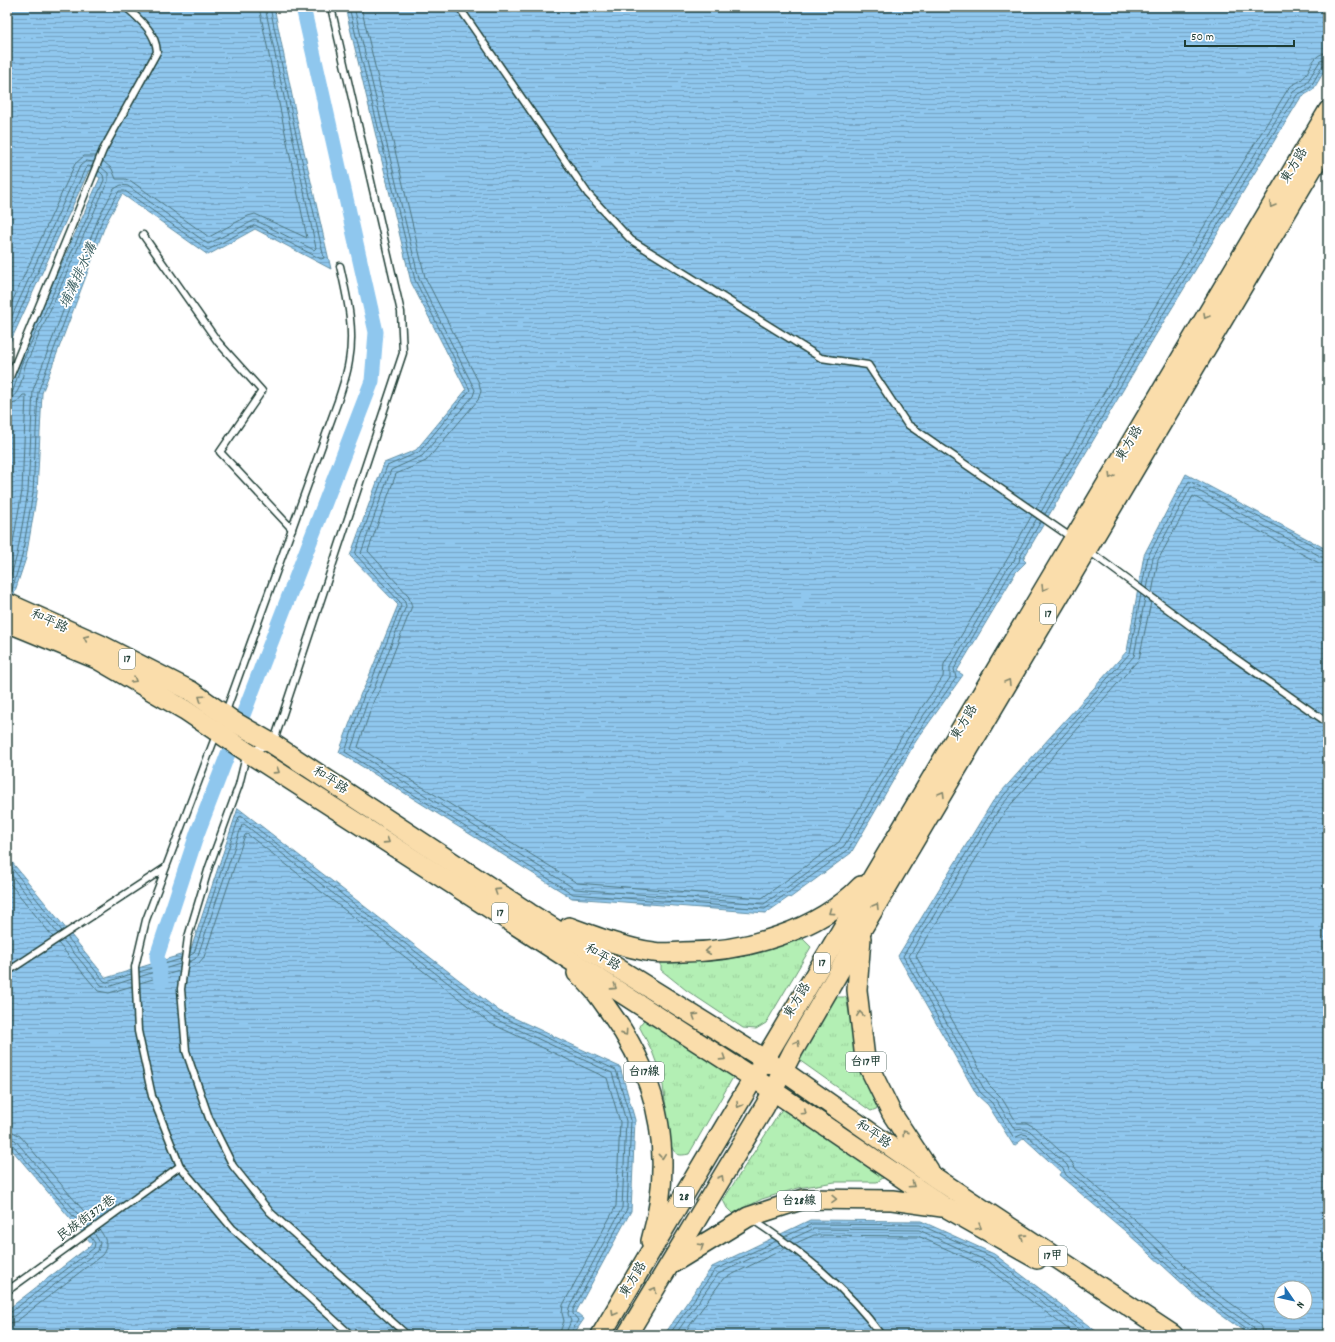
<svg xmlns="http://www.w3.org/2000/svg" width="1335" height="1342" font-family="Dekko,'LXGW WenKai TC',sans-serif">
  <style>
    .grass { fill: url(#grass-tufts); stroke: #699674 }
    .water { fill: url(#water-rules); stroke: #6290a4; fill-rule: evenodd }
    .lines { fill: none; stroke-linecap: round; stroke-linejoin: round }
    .shore { stroke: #4c747e; stroke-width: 1 }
    .canal { stroke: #8fc7ee; stroke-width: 15 }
    .service-casing { stroke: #1f3d34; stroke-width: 9 }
    .primary-casing { stroke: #1f3d34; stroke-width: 22 }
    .service { stroke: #fff; stroke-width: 6 }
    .primary { stroke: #faddab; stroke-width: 19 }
    .oneway { stroke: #82856a }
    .labels { text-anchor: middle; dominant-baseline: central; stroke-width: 3.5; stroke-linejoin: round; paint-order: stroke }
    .shield { fill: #fff; stroke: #627771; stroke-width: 1 }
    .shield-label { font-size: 12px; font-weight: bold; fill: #1f3d34 }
    .street-label { font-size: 13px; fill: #1f3d34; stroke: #fff }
    .water-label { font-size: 14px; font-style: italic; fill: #3b6062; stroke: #fff }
  </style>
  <defs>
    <pattern id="grass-tufts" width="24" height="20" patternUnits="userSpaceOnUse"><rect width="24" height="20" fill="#b3efb4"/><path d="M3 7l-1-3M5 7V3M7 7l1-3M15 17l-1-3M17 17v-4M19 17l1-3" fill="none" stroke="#9ace9b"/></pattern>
    <pattern id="water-rules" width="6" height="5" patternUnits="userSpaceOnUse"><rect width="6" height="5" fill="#8fc7ee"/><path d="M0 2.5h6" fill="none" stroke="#74a3c2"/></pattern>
  </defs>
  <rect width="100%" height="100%" fill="#fff"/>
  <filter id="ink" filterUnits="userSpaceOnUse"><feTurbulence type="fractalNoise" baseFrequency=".025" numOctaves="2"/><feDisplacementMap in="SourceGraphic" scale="8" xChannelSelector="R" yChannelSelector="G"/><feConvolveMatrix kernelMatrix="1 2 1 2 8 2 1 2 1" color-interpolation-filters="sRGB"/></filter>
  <g filter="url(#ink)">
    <g class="grass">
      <polygon points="803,939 811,947 766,1023 756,1029 743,1028 686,990 661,970 661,962"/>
      <polygon points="835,997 846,997 857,1054 881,1107 871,1111 799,1060"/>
      <path d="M647 1016 735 1074 689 1154C679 1156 676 1156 671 1146L662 1078 652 1051 639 1026Z"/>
      <polygon points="784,1106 886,1176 877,1182 835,1182 798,1188 762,1199 733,1214 727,1208 723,1200"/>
    </g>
    <g class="water">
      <polygon points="7,7 274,7 298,125 331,269 255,229 208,255 122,194 106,223 42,393 37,493 26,558 7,615 7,415 9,387 17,363 100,178 89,170 7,349"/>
      <polygon points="345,7 1328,7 1328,65 1313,90 1301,97 1155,336 1023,559 1026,562 1016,572 957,671 963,675 916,741 851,853 790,898 789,897 766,913 572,898 339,752 361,693 365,686 398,605 350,556 384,463 416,450 466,390 411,282"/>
      <path d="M1186 474 1328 550V1335H1249L1199 1299 1125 1231 1059 1175 1061 1172 1024 1138 1014 1146 988 1105 977 1095 898 956 993 801 1127 651 1144 555ZM1281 1288H1305V1312H1281Z"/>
      <polygon points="238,808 499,1011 620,1067 635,1120 631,1211 576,1312 584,1319 573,1335 7,1335 7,1310 92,1244 7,1144 7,856 106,978 190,952"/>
      <polygon points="810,1220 921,1221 994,1254 1101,1335 664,1335 712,1267"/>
    </g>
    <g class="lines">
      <g class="shore">
        <polyline points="349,7 415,280 470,390 419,452 387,466 355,554 400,602 401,606 369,687 364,695 345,752 573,894 765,909 848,850 913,739 956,678 954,669 1012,570 1019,562 1020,557 1041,521"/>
        <polyline points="354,7 419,279 475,390 473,396 422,456 391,470 361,553 404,599 406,606 374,689 369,697 351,749 575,889 764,904 844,846 909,736 950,678 950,667 1008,567 1014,561 1016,555 1037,518"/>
        <polyline points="361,7 425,277 479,383 481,391 478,400 426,461 396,474 368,551 408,595 412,606 379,691 374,700 358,747 577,883 762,898 839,842 904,733 943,677 944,664 1008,558 1032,515"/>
        <polyline points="103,161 112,169 116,179 125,179 131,181 209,237 248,216 255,214 307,238 259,7"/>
        <polyline points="7,313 75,164 84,156 96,156"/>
        <polyline points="7,327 80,166 86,161 94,162"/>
        <polyline points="7,339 85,169 88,166 92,167"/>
        <polyline points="7,394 13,391 21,365 104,180 103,175 99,171"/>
        <path d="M7 399C20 398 22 377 25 366L108 181V173L101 167"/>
        <polyline points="7,405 16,403 23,395 26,395 22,491 11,554 7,569"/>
        <path d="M1036 508 1142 328 1288 89C1292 84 1296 84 1301 80 1312 72 1310 53 1328 53"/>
        <polyline points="1041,512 1147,331 1293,92 1306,84 1320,61 1328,59"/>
        <polyline points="1045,514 1151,334 1297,95 1310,88 1323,65 1328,64"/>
        <polyline points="1142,586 1148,556 1189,481 1328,553"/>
        <polyline points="7,589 17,555 28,492 33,390 98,219 114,189 121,185 128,186 208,244 255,220 314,250 316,248 265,7"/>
        <polyline points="1147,589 1153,558 1191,487 1322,557 1328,558"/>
        <polyline points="11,593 22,556 33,493 38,392 102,221 119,191 125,191 208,250 255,225 321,259 324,258 294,125 270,7"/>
        <polyline points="1152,593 1158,560 1193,496 1319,563 1328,564"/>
        <polyline points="1141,594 1130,653 997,803 903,956 980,1092 992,1103 1014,1138 1023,1134 1027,1135 1063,1169 1066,1175 1127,1228 1201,1296 1249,1330 1251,1335"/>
        <polyline points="1145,598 1134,656 1001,806 909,956 984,1089 996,1100 1015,1130 1024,1129 1030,1131 1067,1165 1070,1172 1131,1224 1204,1292 1253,1327 1256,1335"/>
        <polyline points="1151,602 1139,659 1006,810 916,956 989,1085 1001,1097 1017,1123 1027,1123 1034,1127 1071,1161 1076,1169 1135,1220 1208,1287 1257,1322 1261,1327 1262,1335"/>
        <polyline points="7,862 62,931"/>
        <polyline points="7,870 58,934"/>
        <polyline points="7,880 53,937"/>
        <polyline points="67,937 104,981 107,982 131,974"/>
        <polyline points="63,940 101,985 108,987 132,979"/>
        <polyline points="58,943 98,991 109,993 132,986"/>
        <polyline points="189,956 194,953 239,817 241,816 496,1014 616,1070 631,1120 627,1209 573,1310 573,1314 578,1320 570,1335"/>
        <polyline points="189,962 195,959 198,955 242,825 244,824 493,1018 612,1073 626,1121 622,1208 569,1308 568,1314 571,1321 565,1335"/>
        <polyline points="188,968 198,964 204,957 245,835 247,834 490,1023 607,1078 620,1122 616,1206 563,1305 562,1313 564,1321 559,1335"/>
        <polyline points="139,972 181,959"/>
        <polyline points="139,977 180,964"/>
        <polyline points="140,983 179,971"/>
        <polyline points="7,1131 13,1132 20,1136 94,1223"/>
        <polyline points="7,1137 15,1140 89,1227"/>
        <polyline points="7,1142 12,1144 85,1230"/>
        <polyline points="784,1237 812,1224 920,1225 992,1257 1094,1335"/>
        <polyline points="789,1240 813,1229 919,1230 989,1262 1086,1335"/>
        <polyline points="794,1244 814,1235 918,1236 986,1267 1076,1335"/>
        <polyline points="7,1313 11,1312 94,1248 95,1243 90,1236"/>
        <polyline points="7,1318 14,1316 98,1251 100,1243 94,1233"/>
        <path d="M7 1324 17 1321 102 1255C109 1246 106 1238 99 1229"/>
        <polyline points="669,1335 715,1270 776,1241"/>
        <polyline points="675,1335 718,1274 781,1244"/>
        <polyline points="683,1335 723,1279 786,1248"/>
      </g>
      <polyline class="canal" points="161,982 157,956 197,834 372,381 376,332 303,7"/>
      <g class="service-casing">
        <g id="service">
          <polyline points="331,7 401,312 403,353 273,744 247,752 239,785 209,867 188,937 181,989 186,1051 209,1118 233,1166 270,1212 407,1335"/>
          <polyline points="459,7 588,194 631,240 821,358 868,365 907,424 1072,538"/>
          <polyline points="143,235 218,342 262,391 220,452 292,529"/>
          <path d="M7 384 103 150 157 52C156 32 140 20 126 7"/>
          <polyline points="1089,551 1212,642 1328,723"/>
          <path d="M225 714 338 401C342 388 347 375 349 361 355 329 347 297 340 266"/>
          <polyline points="216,735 146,920 135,967 138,1031 152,1096 180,1166 232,1228 351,1335"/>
          <polyline points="7,972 165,868"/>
          <path d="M753 1220C801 1252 847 1287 881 1335"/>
          <polyline points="7,1291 180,1166"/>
        </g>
      </g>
      <g class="primary-casing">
        <g id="primary">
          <polyline points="7,603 101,645 191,691 233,721 273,744 529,913 783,1071 934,1177 1173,1335"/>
          <polyline points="7,622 97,659 185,710 247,752 772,1090 945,1207 1037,1259"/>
          <path d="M569 927C596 937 625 948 653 952 663 954 674 952 683 952 745 952 818 931 861 886"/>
          <polyline points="861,938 857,990 865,1059 892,1114 929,1170"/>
          <path d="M577 973C592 985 601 999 612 1015 661 1083 674 1160 651 1241"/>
          <polyline points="671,1264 748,1217 804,1199 892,1200 942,1207"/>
          <polyline points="601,1335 1328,111"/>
          <polyline points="627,1335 765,1106 793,1051 840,970 862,929 1328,142"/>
        </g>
      </g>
      <use href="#service" class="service"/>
      <use href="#primary" class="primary"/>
    </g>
    <defs><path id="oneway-chevron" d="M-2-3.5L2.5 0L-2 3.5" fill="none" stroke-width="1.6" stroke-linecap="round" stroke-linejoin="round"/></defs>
    <g class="oneway">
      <use href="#oneway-chevron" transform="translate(1272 205) rotate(121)"/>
      <use href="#oneway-chevron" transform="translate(1206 316) rotate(121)"/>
      <use href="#oneway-chevron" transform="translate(1111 476) rotate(121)"/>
      <use href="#oneway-chevron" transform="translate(1044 588) rotate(121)"/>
      <use href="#oneway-chevron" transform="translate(86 638) rotate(-156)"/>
      <use href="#oneway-chevron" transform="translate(134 680) rotate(30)"/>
      <use href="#oneway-chevron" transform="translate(1008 682) rotate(-59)"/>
      <use href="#oneway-chevron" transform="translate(201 698) rotate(-145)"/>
      <use href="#oneway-chevron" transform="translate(277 771) rotate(33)"/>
      <use href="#oneway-chevron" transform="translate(942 794) rotate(-59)"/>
      <use href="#oneway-chevron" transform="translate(387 841) rotate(33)"/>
      <use href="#oneway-chevron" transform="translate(497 891) rotate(-147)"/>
      <use href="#oneway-chevron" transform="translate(876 906) rotate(-59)"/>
      <use href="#oneway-chevron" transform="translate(831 912) rotate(144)"/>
      <use href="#oneway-chevron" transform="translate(708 951) rotate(174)"/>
      <use href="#oneway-chevron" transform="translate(614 987) rotate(33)"/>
      <use href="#oneway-chevron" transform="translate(860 1014) rotate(-96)"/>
      <use href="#oneway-chevron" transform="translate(695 1016) rotate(-148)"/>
      <use href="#oneway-chevron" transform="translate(625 1033) rotate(55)"/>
      <use href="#oneway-chevron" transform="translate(797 1043) rotate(-59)"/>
      <use href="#oneway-chevron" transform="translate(723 1058) rotate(33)"/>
      <use href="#oneway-chevron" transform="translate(739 1105) rotate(121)"/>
      <use href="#oneway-chevron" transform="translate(804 1112) rotate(34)"/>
      <use href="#oneway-chevron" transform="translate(905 1133) rotate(-124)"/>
      <use href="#oneway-chevron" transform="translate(662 1156) rotate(84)"/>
      <use href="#oneway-chevron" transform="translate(721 1178) rotate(-59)"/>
      <use href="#oneway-chevron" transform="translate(912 1185) rotate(34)"/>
      <use href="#oneway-chevron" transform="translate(834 1199) rotate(1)"/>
      <use href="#oneway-chevron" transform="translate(979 1227) rotate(30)"/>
      <use href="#oneway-chevron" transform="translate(1023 1237) rotate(-147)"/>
      <use href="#oneway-chevron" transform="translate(701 1246) rotate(-32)"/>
      <use href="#oneway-chevron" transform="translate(654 1290) rotate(-59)"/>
      <use href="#oneway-chevron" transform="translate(614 1313) rotate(121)"/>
    </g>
  </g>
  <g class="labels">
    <g class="shield">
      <rect x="1040" y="604" width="16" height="20" rx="3"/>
      <rect x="119" y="649" width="16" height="20" rx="3"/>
      <rect x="492" y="903" width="16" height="20" rx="3"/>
      <rect x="814" y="953" width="16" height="20" rx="3"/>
      <rect x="846" y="1052" width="40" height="20" rx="3"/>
      <rect x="624" y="1062" width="40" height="20" rx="3"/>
      <rect x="674" y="1187" width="20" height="20" rx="3"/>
      <rect x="777" y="1191" width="44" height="20" rx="3"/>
      <rect x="1039" y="1246" width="28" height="20" rx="3"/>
    </g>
    <g class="shield-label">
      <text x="1048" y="614">17</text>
      <text x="127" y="659">17</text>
      <text x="500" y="913">17</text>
      <text x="822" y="963">17</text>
      <text x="866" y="1062">台17甲</text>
      <text x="644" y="1072">台17線</text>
      <text x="684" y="1197">28</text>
      <text x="799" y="1201">台28線</text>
      <text x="1053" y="1256">17甲</text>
    </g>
    <g class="street-label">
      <text transform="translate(1295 166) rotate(-59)">東方路</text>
      <text transform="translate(1130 444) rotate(-59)">東方路</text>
      <text transform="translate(49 622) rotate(24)">和平路</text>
      <text transform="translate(965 723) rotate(-59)">東方路</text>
      <text transform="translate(330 781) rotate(33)">和平路</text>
      <text transform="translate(602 958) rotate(32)">和平路</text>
      <text transform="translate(798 1001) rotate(-59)">東方路</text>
      <text transform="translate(873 1135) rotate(35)">和平路</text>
      <text transform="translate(87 1219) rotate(-36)">民族街372巷</text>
      <text transform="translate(634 1280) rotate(-59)">東方路</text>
    </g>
    <g class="water-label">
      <text transform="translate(79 276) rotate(-65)">埔溝排水溝</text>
    </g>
  </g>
  <rect width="1335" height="1342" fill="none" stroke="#fff" stroke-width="24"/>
  <rect x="12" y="12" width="1311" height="1318" fill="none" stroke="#1f3d34" stroke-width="1.5" filter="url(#ink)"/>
  <g transform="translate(1293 1300) rotate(124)"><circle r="19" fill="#ffffff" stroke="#a5b1ae"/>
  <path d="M0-3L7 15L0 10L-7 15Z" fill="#1f6fb2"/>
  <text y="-6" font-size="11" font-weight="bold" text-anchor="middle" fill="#1f3d34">N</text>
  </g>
  <path d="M1185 40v6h109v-6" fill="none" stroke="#1f3d34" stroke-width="2"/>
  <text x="1191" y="40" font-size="12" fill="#1f3d34" stroke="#ffffff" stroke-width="3" paint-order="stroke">50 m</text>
</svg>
